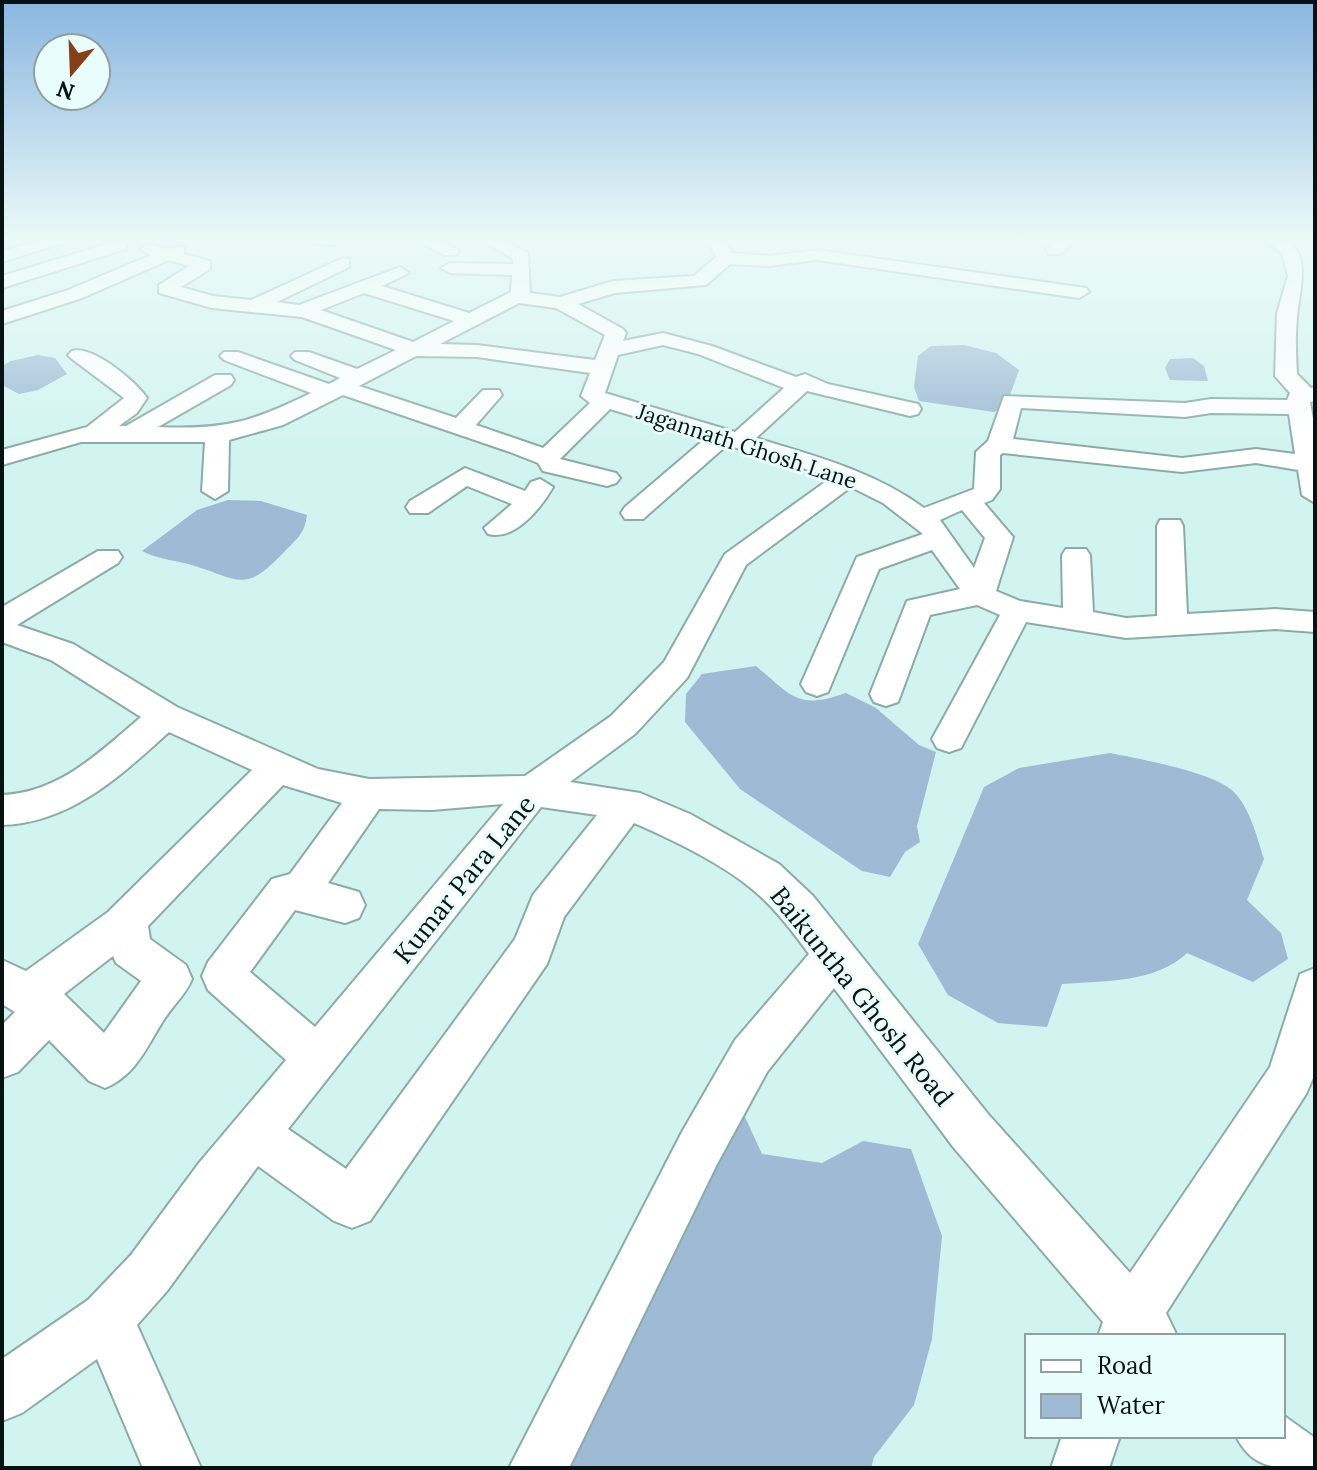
<svg xmlns="http://www.w3.org/2000/svg" width="1317" height="1470" font-family="Lora,serif">
  <style>
    .water { fill: #9ebad4 }
    .lines { fill: none; stroke-linecap: round; stroke-linejoin: round }
    .minor-casing { stroke: #8baba8; stroke-width: 4 }
    .minor { fill: #fff; fill-rule: evenodd }
    .labels { text-anchor: middle; dominant-baseline: central; stroke-width: 6; stroke-linejoin: round; paint-order: stroke }
    .far-street-label { font-size: 22px; fill: #071312; stroke: #e9fefc }
    .street-label { font-size: 26px; fill: #071312; stroke: #e9fefc }
  </style>
  <rect width="100%" height="100%" fill="#d2f4f0"/>
  <g class="water">
    <polygon points="964,345 996,353 1019,370 1006,406 994,412 919,401 914,387 918,356 931,346"/>
    <polygon points="38,355 55,358 67,374 38,390 19,394 2,385 2,366 11,361"/>
    <polygon points="1193,358 1204,366 1208,381 1170,380 1165,368 1170,359"/>
    <path d="M228 500 261 501 307 515C305 532 298 538 286 550 246 592 244 582 195 566 177 560 159 560 142 551L197 510Z"/>
    <path d="M756 666C793 697 797 710 846 693L876 708 919 745 936 752 917 826 920 842 905 852 890 877 862 871 740 789 685 722 686 694 702 674Z"/>
    <path d="M1110 753C1140 759 1206 771 1229 788 1249 802 1257 838 1264 859L1247 900 1281 933 1288 959 1253 982 1187 953C1156 983 1103 981 1062 984L1047 1027 998 1023 948 995 918 944 984 787 1019 768Z"/>
    <polygon points="739,1104 762,1154 822,1163 863,1141 911,1149 942,1236 932,1339 914,1405 874,1457 871,1468 530,1468"/>
  </g>
  <g class="lines">
    <g class="minor-casing">
      <g id="minor">
        <polygon points="45,240 72,240 2,262 2,251"/>
        <polygon points="120,240 126,241 126,249 2,288 2,276"/>
        <polygon points="313,240 342,240 333,245 316,244"/>
        <polygon points="417,240 439,240 459,251 456,255 444,255"/>
        <path d="M482 240H502L528 253 530 293 560 297 613 281 694 276 716 257 708 240H724L732 253 770 256 817 250 1086 288 1089 292 1079 298 817 260 770 266 730 264 706 285 615 293 578 304 623 329 626 333 623 341 663 333 712 346 796 377 805 374 828 384 918 404 921 409 918 414 910 416 807 391 756 438C815 456 873 471 924 508L974 489 976 452 988 441 1004 396 1185 403 1211 399 1287 400 1290 393 1275 376 1277 313 1288 276 1282 253 1264 240C1317 236 1300 283 1297 317 1295 336 1296 355 1297 374L1311 388 1315 387V401L1310 402 1315 430V503L1302 495 1298 470 1256 463 1182 472 1003 453 1000 455V489L992 500 984 503 1013 537 996 591 1020 601 1063 608 1062 555 1066 549H1086L1090 555 1093 612 1126 618 1157 616V526L1160 520H1180L1183 526 1187 614 1275 609 1315 612V632L1275 629 1126 638 1026 622 961 748 949 752 937 748 932 739 1000 615 977 605 930 615 898 702 886 706 874 702 870 694 907 601 960 589 932 550 879 569 828 692 817 696 806 692 801 684 857 557 923 534 883 503 851 487 746 565 687 678 635 734 570 782 640 793 690 814 779 864 813 896 988 1114 1130 1273 1270 1067 1300 974 1315 968 1313 1078 1306 1094 1166 1313 1177 1336H1098L1103 1322 954 1148 834 988 767 1072 716 1166 569 1468H509L682 1132 735 1040 809 954C792 931 775 908 752 889 721 863 671 839 634 823L564 917 547 964 370 1221 352 1228 334 1221 258 1166 167 1291 137 1325 201 1468H143L97 1359 22 1413 2 1421V1359L88 1300 131 1255 199 1163 286 1060 208 990 202 976 208 962 272 879 290 874 342 803 283 785 148 926 150 939 186 965 192 979C185 996 172 1006 163 1021 146 1048 136 1075 105 1088L89 1081 49 1040 18 1072 2 1078V1025L15 1012 2 1004V960L26 971 108 912 252 770 169 732C120 776 71 823 2 825V795C59 793 100 752 141 717L51 660 2 642V607L98 551H118L122 557 118 563 17 625 73 644 177 707 318 769 369 779 525 776 611 716 664 662 725 554 832 477 727 445 643 519H625L621 513 625 507 706 438 610 409 560 459 616 473 620 478 616 483 607 486 543 471 538 463 510 452 343 395 283 425 229 440 228 491 215 499 202 491 205 442H81L2 465V450L87 427 124 398 72 359 68 355 72 351C93 345 135 381 147 398L137 413 119 426H126L215 375H231L234 380 231 385 158 427C224 430 252 422 311 393L224 360 220 356 224 352H238L329 384 340 378 295 360 291 356 295 352H309L357 369 396 350 302 317 212 308 159 293V285L189 266 169 260 82 298 2 324V311L68 290 151 255 140 249 149 244 166 249 184 246V254L210 261V269L181 287 213 296 251 300 343 258 349 259V267L277 302 299 305 400 267 409 273 382 286 469 313 511 292 512 275 450 273 441 268 450 263 513 264V259ZM364 293 454 321 413 342 321 310ZM519 303 556 308 605 335 595 360 477 345 440 344ZM663 345 698 354 784 388 735 432 605 393 618 355ZM416 356 477 357 590 373 581 396 590 403 543 448 476 425 502 395 499 390H483L456 418 359 386ZM1021 408 1185 417 1211 413 1289 414 1295 454 1256 449 1182 458 1013 439ZM962 510 985 538 974 568 940 520ZM503 804 315 1027 250 972 295 910 345 923 359 918 365 905 359 892 328 883 379 809 432 810ZM541 807 597 815 533 895 515 939 346 1169 288 1129ZM113 956 116 963 141 981 104 1033 64 994Z"/>
        <polygon points="1057,240 1076,240 1061,254 1049,254 1046,250"/>
        <path d="M465 468 525 491 531 482 540 479 553 487C541 508 515 541 488 534L484 528 512 504 467 486 428 513H410L406 507 410 501Z"/>
        <path d="M1283 1415 1315 1438V1468C1276 1468 1253 1470 1236 1436H1283Z"/>
        <polygon points="1062,1436 1120,1436 1109,1468 1051,1468"/>
      </g>
    </g>
    <use href="#minor" class="minor"/>
  </g>
  <linearGradient id="sky" x2="0" y2="1"><stop stop-color="#8ab6e0"/><stop offset="0.54" stop-color="#ebfaf8"/><stop offset="1" stop-color="#ebfaf8" stop-opacity="0"/></linearGradient>
  <rect width="1317" height="445" fill="url(#sky)"/>
  <g class="labels">
    <g class="far-street-label">
      <text transform="translate(747 446) rotate(18)">Jagannath Ghosh Lane</text>
    </g>
    <g class="street-label">
      <text transform="translate(464 879) rotate(-51)">Kumar Para Lane</text>
      <text transform="translate(862 996) rotate(51)">Baikuntha Ghosh Road</text>
    </g>
  </g>
  <rect width="1317" height="1470" fill="none" stroke="#071312" stroke-width="8"/>
  <rect x="1025" y="1334" width="260" height="104" fill="#e9fefc" stroke="#8fa09e" stroke-width="2"/>
  <rect x="1041" y="1360" width="40" height="12" fill="#ffffff" stroke="#8fa09e" stroke-width="2"/>
  <text x="1097" y="1374" font-size="24" fill="#071312">Road</text>
  <rect x="1041" y="1394" width="40" height="24" fill="#9ebad4" stroke="#8fa09e" stroke-width="2"/>
  <text x="1097" y="1414" font-size="24" fill="#071312">Water</text>
  <g transform="translate(72 72) rotate(199)"><circle r="38" fill="#e9fefc" stroke="#8fa09e" stroke-width="2"/>
  <path d="M0-6L14 30L0 20L-14 30Z" fill="#854019"/>
  <text y="-12" font-size="22" font-weight="bold" text-anchor="middle" fill="#071312">N</text>
  </g>
</svg>
